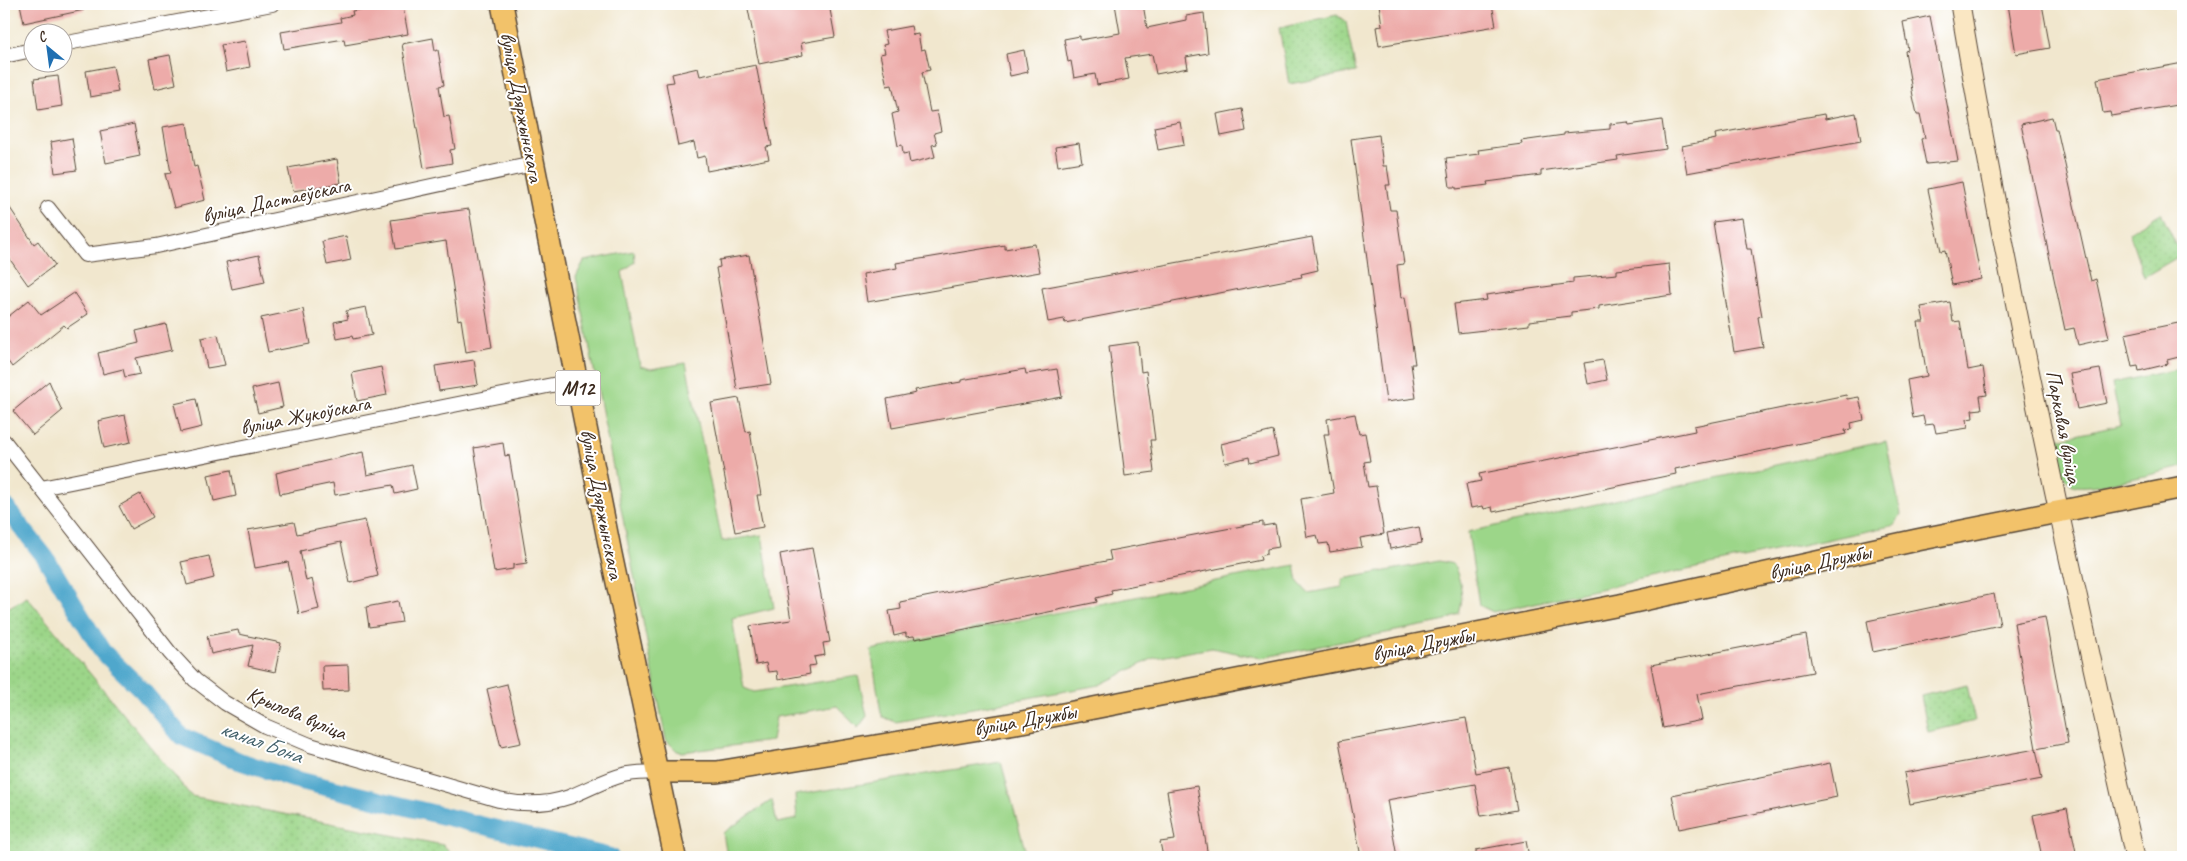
<svg xmlns="http://www.w3.org/2000/svg" width="2187" height="861" font-family="Caveat,sans-serif">
  <style>
    .grass { fill: #9cd689; stroke: #6c8054 }
    .park { fill: url(#park-dots); stroke: #6c8054 }
    .lines { fill: none; stroke-linecap: round; stroke-linejoin: round }
    .canal { stroke: #4fa7cc; stroke-width: 18 }
    .building { fill: #edaba9 }
    .street-casing { stroke: #564638; stroke-width: 16 }
    .secondary-casing { stroke: #564638; stroke-width: 21 }
    .primary-casing { stroke: #564638; stroke-width: 24 }
    .street { stroke: #fff; stroke-width: 14 }
    .secondary { stroke: #fae7c3; stroke-width: 19 }
    .primary { stroke: #f2c26a; stroke-width: 21 }
    .labels { text-anchor: middle; dominant-baseline: central; stroke-width: 4; stroke-linejoin: round; paint-order: stroke }
    .shield { fill: #fff; stroke: #766a62; stroke-width: 1 }
    .shield-label { font-size: 20px; font-weight: bold; fill: #3b2a1e }
    .street-label { font-size: 21px; fill: #3b2a1e; stroke: #fff }
    .water-label { font-size: 22px; font-style: italic; fill: #44626c; stroke: #fff }
  </style>
  <defs>
    <pattern id="park-dots" width="8" height="8" patternUnits="userSpaceOnUse" patternTransform="scale(1.25)"><rect width="8" height="8" fill="#9cd689"/><path d="M2 2h.1M6 6h.1" fill="none" stroke="#87b876" stroke-width="1.8" stroke-linecap="round"/></pattern>
  </defs>
  <rect width="100%" height="100%" fill="#fff"/>
  <filter id="ink" filterUnits="userSpaceOnUse"><feTurbulence type="fractalNoise" baseFrequency=".02" numOctaves="2"/><feDisplacementMap in="SourceGraphic" scale="10" xChannelSelector="R" yChannelSelector="G"/><feConvolveMatrix kernelMatrix="1 2 1 2 8 2 1 2 1" color-interpolation-filters="sRGB"/></filter>
  <filter id="wash" filterUnits="userSpaceOnUse"><feTurbulence type="fractalNoise" baseFrequency=".0096" numOctaves="4" result="noise"/><feDisplacementMap in="SourceGraphic" scale="20" xChannelSelector="R" yChannelSelector="G"/><feGaussianBlur stdDeviation="1.12" result="paint"/><feColorMatrix in="noise" values="0 0 0 0 0 0 0 0 0 0 0 0 0 0 0 0 0 1.4 0 .05"/><feComposite in="paint" operator="in"/></filter>
  <g filter="url(#wash)">
    <rect width="100%" height="100%" fill="#f1e7ce"/>
    <g class="grass">
      <polygon points="634,251 635,262 622,272 640,366 651,369 686,363 722,541 762,535 774,608 732,618 744,688 754,692 858,676 867,716 858,728 837,706 776,717 772,741 682,752 677,751 666,740 576,277 584,261"/>
      <path d="M2183 368V467C2164 471 2086 492 2073 485 2058 476 2057 455 2054 440L2121 425 2112 383Z"/>
      <polygon points="1886,441 1901,514 1895,525 1493,612 1479,605 1468,532"/>
      <path d="M1439 561 1453 564C1460 577 1465 598 1459 613L1446 621 1261 658 1212 648 1154 658 1099 685 896 722 883 717 881 713 871 650 1295 565 1298 582 1308 593 1342 587 1343 579Z"/>
      <polygon points="1001,762 1027,857 727,857 723,833 772,800 777,823 797,819 795,795"/>
    </g>
    <g class="park">
      <polygon points="1337,15 1346,22 1356,72 1289,84 1279,28"/>
      <polygon points="2161,213 2181,255 2144,277 2129,232"/>
      <polygon points="27,597 191,796 443,845 456,857 232,857 227,853 206,857 4,857 4,610"/>
      <polygon points="1967,685 1975,721 1928,732 1921,696"/>
    </g>
    <g class="lines">
      <polyline class="canal" points="4,505 45,557 102,651 142,690 181,736 239,761 293,779 610,857"/>
    </g>
    <g id="blocks">
      <g class="building">
        <polygon points="20,4 83,4 84,10 24,23"/>
        <polygon points="747,4 829,4 835,37 801,43 803,55 759,64"/>
        <polygon points="1115,4 1143,4 1147,28 1186,20 1186,16 1204,13 1208,53 1186,57 1188,68 1156,74 1152,54 1125,58 1129,79 1097,85 1095,74 1074,78 1071,61 1068,62 1064,39 1080,36 1080,40 1120,33"/>
        <polygon points="1379,4 1492,4 1496,26 1379,46 1376,27 1382,26"/>
        <polygon points="2008,4 2042,4 2050,48 2016,54"/>
        <polygon points="389,5 390,9 403,7 408,34 345,45 344,39 284,49 281,32 341,22 340,18 353,15 352,11"/>
        <polygon points="1930,16 1958,161 1926,164 1921,139 1925,138 1920,114 1917,114 1913,96 1905,51 1908,50 1903,22"/>
        <polygon points="911,26 913,35 918,34 921,50 925,49 930,70 922,72 930,112 937,111 941,131 934,133 937,144 932,145 935,157 910,163 908,153 903,154 902,145 898,146 892,114 898,112 892,85 887,86 880,54 885,53 883,45 887,44 884,31"/>
        <polygon points="433,38 435,51 438,50 444,85 439,86 444,117 449,116 455,149 450,150 452,163 424,168 402,44"/>
        <polygon points="245,41 250,67 226,72 221,45"/>
        <polygon points="1024,50 1028,72 1010,76 1006,54"/>
        <polygon points="170,55 176,84 155,89 149,59"/>
        <polygon points="2183,63 2183,104 2111,116 2110,112 2103,113 2097,79"/>
        <polygon points="756,65 772,146 766,147 769,159 707,171 705,156 697,158 694,142 678,146 666,83 674,82 672,74 698,68 700,76"/>
        <polygon points="113,66 118,92 90,97 86,71"/>
        <polygon points="58,76 62,106 38,110 34,79"/>
        <polygon points="1242,109 1246,131 1221,136 1217,114"/>
        <polygon points="1856,113 1861,141 1687,173 1682,146 1716,139 1715,134 1824,114 1825,119"/>
        <polygon points="2052,117 2055,129 2057,129 2091,281 2096,279 2109,338 2078,345 2074,328 2065,330 2021,124"/>
        <polygon points="1662,120 1666,149 1617,156 1618,160 1541,171 1541,175 1487,182 1488,185 1456,189 1456,187 1450,187 1446,158 1479,154 1478,150 1522,144 1521,141 1564,135 1564,133 1610,129 1610,124 1628,122 1629,125"/>
        <polygon points="1180,122 1184,145 1158,150 1154,127"/>
        <polygon points="187,123 194,167 197,166 205,200 174,208 165,174 171,173 163,127"/>
        <polygon points="134,124 140,156 106,163 100,131"/>
        <polygon points="1379,135 1383,166 1387,166 1390,185 1386,185 1390,210 1396,210 1404,264 1397,265 1401,298 1405,297 1415,364 1411,364 1416,398 1386,402 1351,139"/>
        <polygon points="72,138 77,170 55,173 51,142"/>
        <polygon points="1079,143 1082,162 1058,166 1055,147"/>
        <polygon points="337,159 341,183 293,191 288,168"/>
        <polygon points="1962,182 1981,279 1952,285 1945,250 1941,251 1928,189"/>
        <polygon points="4,199 34,244 38,241 55,265 28,285 4,251"/>
        <polygon points="469,209 492,347 466,352 461,319 458,320 446,241 396,249 391,220"/>
        <polygon points="1742,218 1747,249 1751,249 1758,294 1762,316 1758,317 1763,347 1734,352 1713,222"/>
        <polygon points="346,236 351,260 327,265 322,241"/>
        <polygon points="1312,237 1318,270 1301,274 1302,277 1065,323 1064,319 1048,322 1042,288"/>
        <polygon points="1035,244 1040,272 867,302 863,274 897,268 896,263 1005,245 1005,249"/>
        <polygon points="259,255 265,282 232,289 226,262"/>
        <polygon points="749,255 771,384 737,389 716,268 720,267 719,260"/>
        <polygon points="1669,264 1672,295 1599,306 1599,309 1571,312 1571,316 1529,321 1529,325 1458,333 1454,304 1487,300 1486,295 1573,283 1573,278 1617,274 1617,270"/>
        <polygon points="74,293 88,314 67,328 64,325 12,367 4,356 4,320 29,300 41,315"/>
        <polygon points="1950,302 1953,322 1960,321 1968,370 1983,367 1987,395 1980,396 1982,409 1972,410 1973,418 1967,419 1968,428 1936,433 1934,424 1925,425 1923,416 1913,418 1907,380 1927,376 1918,322 1924,322 1921,307"/>
        <polygon points="366,307 372,335 353,339 352,336 337,339 334,322 348,319 346,311"/>
        <polygon points="303,309 310,344 268,352 261,318"/>
        <polygon points="2183,322 2183,356 2167,360 2168,364 2139,371 2138,366 2132,367 2125,334"/>
        <polygon points="166,324 172,350 136,358 140,374 125,377 123,369 103,374 98,353 139,343 136,331"/>
        <polygon points="218,335 225,365 207,368 201,338"/>
        <polygon points="1138,342 1141,372 1146,371 1155,440 1150,440 1154,472 1125,476 1109,346"/>
        <polygon points="474,360 478,385 439,391 435,366"/>
        <polygon points="1603,360 1607,380 1588,384 1584,363"/>
        <polygon points="381,367 387,395 357,401 352,373"/>
        <polygon points="1025,369 1026,374 1057,369 1062,397 892,428 887,399 916,393 915,390 961,382 961,380"/>
        <polygon points="2100,369 2107,403 2077,409 2070,374"/>
        <polygon points="49,381 62,411 33,435 13,411"/>
        <polygon points="278,383 283,407 258,413 252,389"/>
        <polygon points="1846,395 1847,399 1859,397 1864,420 1851,423 1852,429 1845,430 1846,434 1675,469 1676,474 1493,512 1492,507 1484,509 1483,506 1471,508 1466,484 1481,481 1479,474 1695,431 1694,426"/>
        <polygon points="739,398 746,432 750,431 753,450 761,495 757,495 763,527 735,532 711,403"/>
        <polygon points="196,399 202,427 181,432 174,404"/>
        <polygon points="1355,414 1359,434 1365,433 1370,461 1364,462 1368,487 1376,486 1384,534 1360,538 1362,547 1330,552 1328,543 1319,544 1317,535 1307,537 1301,499 1334,493 1324,434 1329,434 1327,419"/>
        <polygon points="125,415 131,442 104,448 98,421"/>
        <polygon points="1273,431 1278,456 1250,463 1249,457 1225,463 1221,444"/>
        <polygon points="503,443 505,456 509,455 527,563 513,565 513,569 494,572 474,448"/>
        <polygon points="363,452 367,475 412,465 417,489 395,494 393,485 335,495 333,483 280,494 276,473"/>
        <polygon points="231,470 236,496 214,501 208,475"/>
        <polygon points="140,494 153,517 131,529 119,506"/>
        <polygon points="365,520 378,576 350,583 341,542 300,551 306,581 312,579 319,609 299,614 288,562 255,568 248,530 294,522 297,534"/>
        <polygon points="1263,522 1263,526 1275,524 1279,547 1267,549 1267,554 1260,556 1261,560 1111,590 1112,594 1096,598 1097,602 946,633 915,639 914,636 906,637 906,633 894,636 889,611 901,609 900,602 1111,560 1109,551"/>
        <polygon points="1419,527 1422,543 1390,549 1387,533"/>
        <polygon points="812,548 830,642 823,643 825,655 814,657 816,665 809,666 810,674 778,680 777,671 768,672 766,663 756,665 750,626 791,620 780,554"/>
        <polygon points="209,556 214,578 187,585 181,562"/>
        <polygon points="1994,594 2000,625 1873,652 1867,621"/>
        <polygon points="398,601 402,622 369,627 366,607"/>
        <polygon points="2045,617 2068,743 2036,749 2014,623"/>
        <polygon points="238,630 239,634 281,643 275,672 248,666 253,645 211,654 207,636"/>
        <polygon points="1806,635 1813,672 1697,694 1702,720 1663,728 1651,665"/>
        <polygon points="348,665 349,690 323,691 322,666"/>
        <polygon points="507,684 521,743 501,747 487,689"/>
        <polygon points="1466,718 1476,773 1509,767 1517,810 1481,816 1475,784 1387,800 1397,857 1361,857 1339,741"/>
        <polygon points="2036,749 2042,779 1910,804 1904,773"/>
        <polygon points="1830,763 1837,797 1679,829 1672,795"/>
        <polygon points="1197,786 1208,857 1163,857 1160,842 1175,840 1167,791"/>
        <polygon points="2067,808 2077,857 2060,857 2059,853 2042,857 2033,815"/>
        <polygon points="1526,841 1529,857 1476,857 1476,850"/>
      </g>
    </g>
  </g>
  <g filter="url(#ink)">
    <use href="#blocks" fill-opacity="0" stroke="#564638" stroke-width="1"/>
    <g class="lines">
      <g class="street-casing">
        <g id="street">
          <polyline points="62,44 272,4"/>
          <polyline points="4,56 32,50"/>
          <polyline points="48,208 85,255 156,246 533,164"/>
          <path d="M4 441 170 653 195 680 225 703 265 726 310 745 499 800C523 805 546 805 569 797 587 790 604 780 623 775 635 772 647 773 659 772"/>
          <polyline points="41,488 577,380"/>
        </g>
      </g>
      <g class="secondary-casing">
        <path id="secondary" d="M1960 4C2008 290 2072 574 2135 857"/>
      </g>
      <g class="primary-casing">
        <g id="primary">
          <polyline points="502,4 611,554 675,857"/>
          <polyline points="659,772 717,772 1022,722 1620,605 1917,540 2183,487"/>
        </g>
      </g>
      <use href="#street" class="street"/>
      <use href="#secondary" class="secondary"/>
      <use href="#primary" class="primary"/>
    </g>
  </g>
  <g class="labels">
    <rect class="shield" x="555.5" y="370.5" width="45" height="35" rx="4"/>
    <g class="shield-label">
      <text x="578" y="388">М12</text>
    </g>
    <g class="street-label">
      <text transform="translate(522 107) rotate(79)">вуліца Дзяржынскага</text>
      <text transform="translate(276 200) rotate(-12)">вуліца Дастаеўскага</text>
      <text transform="translate(305 415) rotate(-11)">вуліца Жукоўскага</text>
      <text transform="translate(2064 427) rotate(79)">Паркавая вуліца</text>
      <text transform="translate(602 504) rotate(79)">вуліца Дзяржынскага</text>
      <text transform="translate(1820 562) rotate(-12)">вуліца Дружбы</text>
      <text transform="translate(1423 644) rotate(-11)">вуліца Дружбы</text>
      <text transform="translate(297 713) rotate(23)">Крылова вуліца</text>
      <text transform="translate(1025 720) rotate(-10)">вуліца Дружбы</text>
    </g>
    <g class="water-label">
      <text transform="translate(261 742) rotate(20)">канал Бона</text>
    </g>
  </g>
  <rect width="2187" height="861" fill="none" stroke="#fff" stroke-width="20"/>
  <g transform="translate(48 48) rotate(331)"><circle r="24" fill="#ffffff" stroke="#b1aaa5"/>
  <path d="M0-4L9 19L0 12L-9 19Z" fill="#1f6fb2"/>
  <text y="-8" font-size="14" font-weight="bold" text-anchor="middle" fill="#3b2a1e">С</text>
  </g>
</svg>
